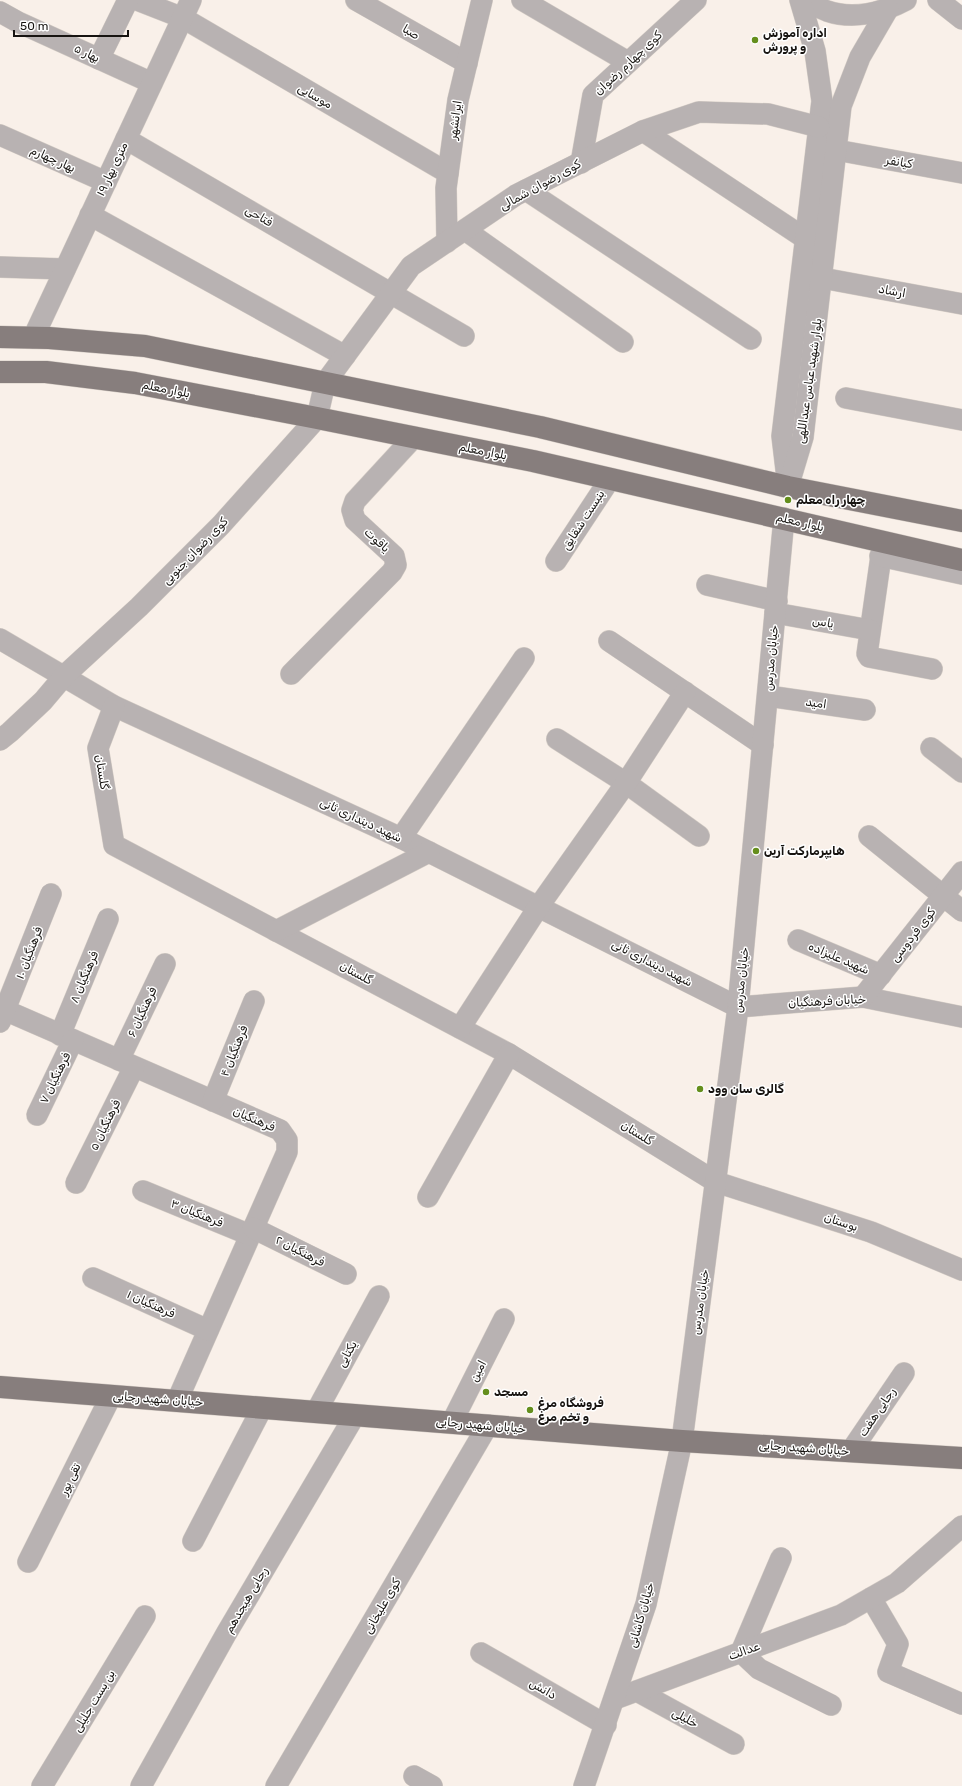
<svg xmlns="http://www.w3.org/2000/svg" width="962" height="1786" font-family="Rubik,Cairo,sans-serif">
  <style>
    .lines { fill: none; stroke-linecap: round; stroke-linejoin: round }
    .minor-casing { stroke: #d5cdc6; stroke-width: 22 }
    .major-casing { stroke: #d5cdc6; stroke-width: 23 }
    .minor { stroke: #b8b2b2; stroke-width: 21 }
    .major { stroke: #877e7d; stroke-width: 22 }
    .poi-dot { fill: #658e1c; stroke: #fff; stroke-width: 1.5 }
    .labels { text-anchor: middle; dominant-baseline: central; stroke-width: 3; stroke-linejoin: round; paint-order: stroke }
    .street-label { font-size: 12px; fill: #171411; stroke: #fff }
    .poi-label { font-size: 12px; font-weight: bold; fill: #171411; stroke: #fff; text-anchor: start }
  </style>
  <rect width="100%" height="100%" fill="#f9f0e9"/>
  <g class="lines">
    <g class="minor-casing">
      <g id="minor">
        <polyline points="137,0 183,18 448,173"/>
        <polyline points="356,0 467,63"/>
        <polyline points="522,0 628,62"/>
        <path d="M804 0C811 4 819 8 827 11 853 20 882 13 906 0"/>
        <polyline points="938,0 962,19"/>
        <polyline points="0,12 18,22 152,83"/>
        <polyline points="99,59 128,0"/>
        <polyline points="643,131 806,239"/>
        <polyline points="0,135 106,182"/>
        <polyline points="126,139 464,336"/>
        <polyline points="836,150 962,173"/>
        <polyline points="581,163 593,95 696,0"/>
        <polyline points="526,190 751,339"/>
        <polyline points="90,215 345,356"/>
        <polyline points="465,230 623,342"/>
        <polyline points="447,242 446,188 458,100 482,0"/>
        <polyline points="0,267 65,269"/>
        <polyline points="822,278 962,304"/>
        <polyline points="33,338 191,0"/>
        <polyline points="846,398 962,420"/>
        <polyline points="787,478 782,436 822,101 815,51 800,0"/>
        <polyline points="788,487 803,437 841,106 860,57 888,9"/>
        <polyline points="883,542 867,654 869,657 932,669"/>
        <polyline points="880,556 962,574"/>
        <polyline points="556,561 610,479"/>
        <polyline points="707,585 777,601"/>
        <polyline points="775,613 870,630"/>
        <polyline points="0,639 114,706 401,838 738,1007 863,997 962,1017"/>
        <polyline points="609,641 763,745"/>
        <polyline points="291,674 392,572 396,565 394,556 355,520 352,510 355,501 414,437"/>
        <polyline points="768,696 865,710"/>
        <polyline points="114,706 98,748 114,845 509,1054 716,1182 871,1232 962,1270"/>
        <polyline points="557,739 626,783 699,836"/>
        <polyline points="0,740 10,732 43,701 65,675 139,607 221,525 317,418 325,383 411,266 516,195 643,131 699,112 768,114 819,127"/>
        <polyline points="931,748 962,772"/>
        <polyline points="869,836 962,911"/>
        <polyline points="401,838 524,658"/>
        <polyline points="276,931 429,852"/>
        <polyline points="798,940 881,975"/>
        <polyline points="863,997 962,872"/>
        <polyline points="0,1008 280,1130 287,1140 287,1152 177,1401"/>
        <polyline points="0,1022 51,894"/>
        <polyline points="460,1028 539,906 626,783 685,692"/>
        <polyline points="60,1035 108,919"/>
        <polyline points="119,1060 165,964"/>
        <polyline points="213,1101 254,1001"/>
        <polyline points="37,1115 73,1040"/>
        <polyline points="76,1183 134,1067"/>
        <polyline points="143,1191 250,1235"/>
        <polyline points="428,1197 509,1054"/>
        <polyline points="253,1228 346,1274"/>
        <polyline points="93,1278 208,1330"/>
        <polyline points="316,1412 379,1296"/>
        <polyline points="452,1422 504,1319"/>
        <polyline points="851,1451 904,1373"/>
        <polyline points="193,1541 262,1408"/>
        <polyline points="781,1558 741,1652 759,1669 831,1705"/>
        <polyline points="28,1562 111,1396"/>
        <polyline points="871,1598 898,1644 888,1672 962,1704"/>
        <polyline points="481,1653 606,1725"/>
        <polyline points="637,1691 734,1744"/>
        <polyline points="615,1699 841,1615 897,1583 962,1526"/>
        <polyline points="414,1776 432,1786"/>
        <polyline points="42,1786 145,1616"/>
        <polyline points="141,1786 226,1634 355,1415"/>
        <polyline points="276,1786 488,1425"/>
        <polyline points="584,1786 646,1604 682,1441 738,1007 784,518"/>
      </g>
    </g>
    <g class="major-casing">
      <g id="major">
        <polyline points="0,337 49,338 145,346 540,427 788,487 962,521"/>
        <polyline points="0,372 46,372 135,383 317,418 533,461 962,560"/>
        <polyline points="0,1387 682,1441 962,1458"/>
      </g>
    </g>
    <use href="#minor" class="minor"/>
    <use href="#major" class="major"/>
  </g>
  <g class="poi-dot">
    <circle cx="755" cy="40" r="4"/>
    <circle cx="788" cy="500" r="4"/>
    <circle cx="756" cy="851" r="4"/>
    <circle cx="700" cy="1089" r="4"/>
    <circle cx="486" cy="1392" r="4"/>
    <circle cx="530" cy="1410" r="4"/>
  </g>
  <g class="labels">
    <g class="street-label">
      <text transform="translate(411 32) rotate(30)">صبا</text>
      <text transform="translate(87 53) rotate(25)">بهار ۵</text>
      <text transform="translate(628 63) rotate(-43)">کوی چهارم رضوان</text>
      <text transform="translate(315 96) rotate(30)">موسایی</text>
      <text transform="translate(455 120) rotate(-82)">ایرانشهر</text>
      <text transform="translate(53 159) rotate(24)">بهار چهارم</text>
      <text transform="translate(899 162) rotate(10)">کیانفر</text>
      <text transform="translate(112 169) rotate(-65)">۱۹ متری بهار</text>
      <text transform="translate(540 185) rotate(-29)">کوی رضوان شمالی</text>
      <text transform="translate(259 216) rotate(30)">فتاحی</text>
      <text transform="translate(892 291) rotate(10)">ارشاد</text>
      <text transform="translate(809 381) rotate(-82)">بلوار شهید عباس عبداللهی</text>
      <text transform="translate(166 389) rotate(11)">بلوار معلم</text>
      <text transform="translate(483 451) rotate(11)">بلوار معلم</text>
      <text transform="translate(583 520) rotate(-57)">بنبست شقایق</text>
      <text transform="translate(800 522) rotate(13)">بلوار معلم</text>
      <text transform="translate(377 540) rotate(42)">یاقوت</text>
      <text transform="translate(195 551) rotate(-46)">کوی رضوان جنوبی</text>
      <text transform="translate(823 622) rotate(10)">یاس</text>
      <text transform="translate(771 658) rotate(-85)">خیابان مدرس</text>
      <text transform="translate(816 703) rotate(8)">امید</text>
      <text transform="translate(102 772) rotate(81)">گلستان</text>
      <text transform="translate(361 820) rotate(25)">شهید دینداری ثانی</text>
      <text transform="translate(913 935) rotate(-52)">کوی فردوسی</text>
      <text transform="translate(29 953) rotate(-69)">فرهنگیان ۱۰</text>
      <text transform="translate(839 958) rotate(23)">شهید علیزاده</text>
      <text transform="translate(652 963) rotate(27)">شهید دینداری ثانی</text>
      <text transform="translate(356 973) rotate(28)">گلستان</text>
      <text transform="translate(84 977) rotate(-67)">فرهنگیان ۸</text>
      <text transform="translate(741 980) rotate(-84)">خیابان مدرس</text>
      <text transform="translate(827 1001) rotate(-3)">خیابان فرهنگیان</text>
      <text transform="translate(142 1012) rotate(-65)">فرهنگیان ۶</text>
      <text transform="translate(234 1051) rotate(-68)">فرهنگیان ۴</text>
      <text transform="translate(55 1078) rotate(-64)">فرهنگیان ۷</text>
      <text transform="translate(254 1119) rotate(23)">فرهنگیان</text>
      <text transform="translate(105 1125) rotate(-64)">فرهنگیان ۵</text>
      <text transform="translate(637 1133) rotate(32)">گلستان</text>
      <text transform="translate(197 1213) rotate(22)">فرهنگیان ۳</text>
      <text transform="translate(841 1222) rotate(18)">بوستان</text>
      <text transform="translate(300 1251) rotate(27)">فرهنگیان ۲</text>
      <text transform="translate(700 1302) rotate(-82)">خیابان مدرس</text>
      <text transform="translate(151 1304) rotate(24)">فرهنگیان ۱</text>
      <text transform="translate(347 1354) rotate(-61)">یکتایی</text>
      <text transform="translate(478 1371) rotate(-63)">امین</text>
      <text transform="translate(158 1399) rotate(4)">خیابان شهید رجایی</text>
      <text transform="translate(877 1412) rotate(-56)">رجایی هفت</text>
      <text transform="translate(481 1425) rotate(5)">خیابان شهید رجایی</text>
      <text transform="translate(804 1448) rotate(4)">خیابان شهید رجایی</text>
      <text transform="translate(70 1479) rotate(-64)">تقی پور</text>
      <text transform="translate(246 1600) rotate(-60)">رجایی هیجدهم</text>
      <text transform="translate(382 1606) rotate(-60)">کوی علیخانی</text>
      <text transform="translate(641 1615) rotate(-74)">خیابان کاشانی</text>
      <text transform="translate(744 1651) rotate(-20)">عدالت</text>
      <text transform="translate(543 1689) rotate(30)">دانش</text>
      <text transform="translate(94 1701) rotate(-59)">بن بست جلیلی</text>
      <text transform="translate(685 1718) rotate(28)">خلیلی</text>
    </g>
    <g class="poi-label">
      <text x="763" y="33">اداره آموزش<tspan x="763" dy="14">و پرورش</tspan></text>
      <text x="796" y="500">چهار راه معلم</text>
      <text x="764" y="851">هایپرمارکت آرین</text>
      <text x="708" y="1089">گالری سان وود</text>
      <text x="494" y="1392">مسجد</text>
      <text x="538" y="1403">فروشگاه مرغ<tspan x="538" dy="14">و تخم مرغ</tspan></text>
    </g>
  </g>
  <path d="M14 30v6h114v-6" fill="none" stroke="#171411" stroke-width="2"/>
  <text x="20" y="30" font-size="12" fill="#171411" stroke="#ffffff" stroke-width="3" paint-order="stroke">50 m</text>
</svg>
